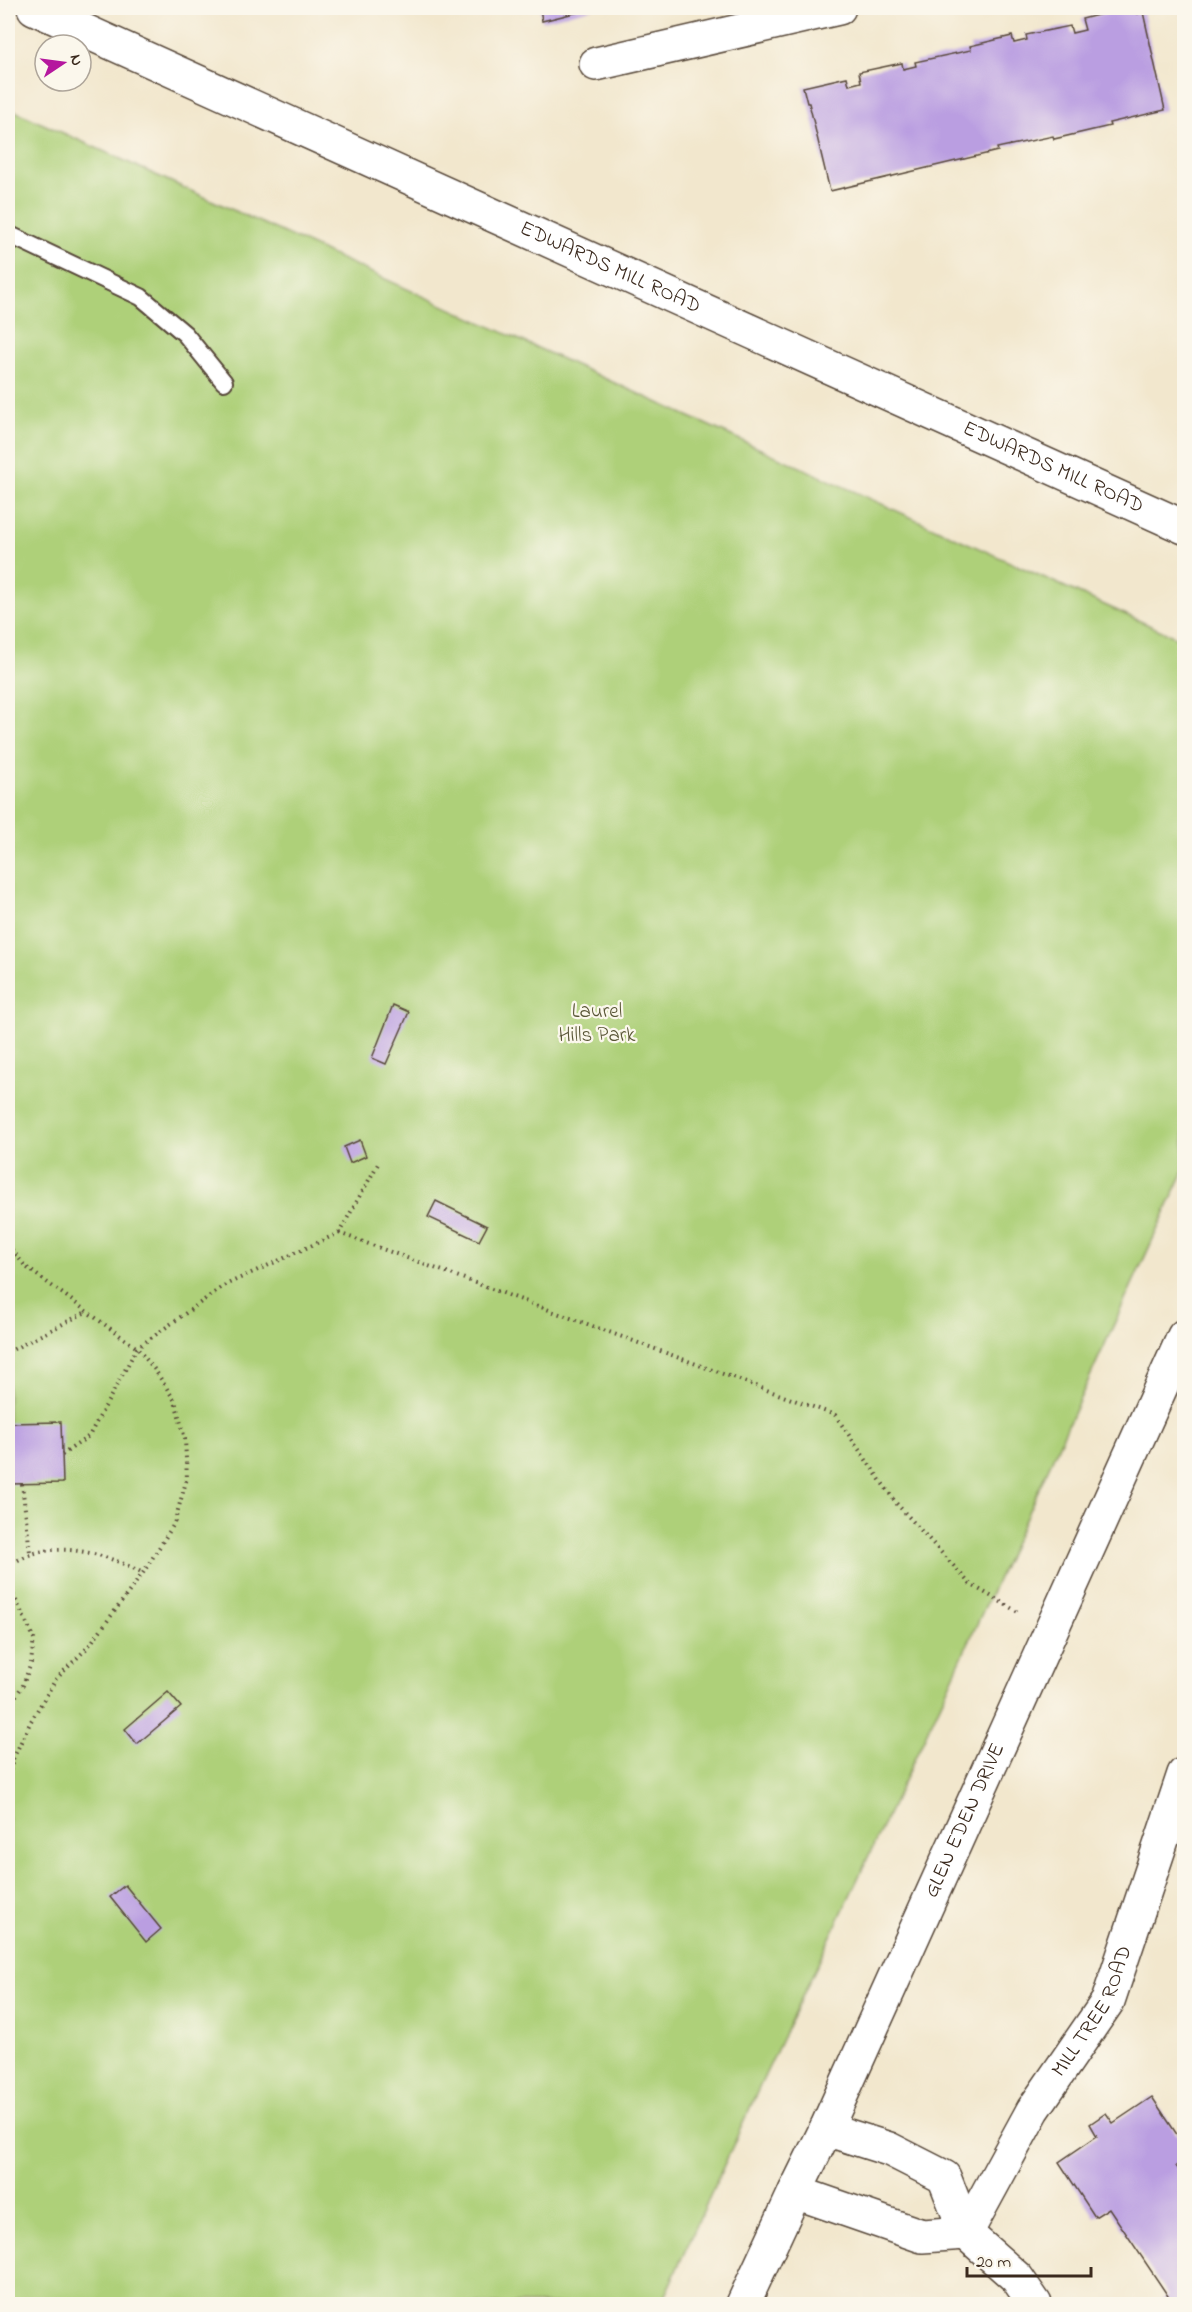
<svg xmlns="http://www.w3.org/2000/svg" width="1192" height="2312" font-family="'Indie Flower',sans-serif">
  <style>
    .park { fill: #aed079; stroke: #747d4c; stroke-width: 1.5 }
    .building { fill: #ba9ee1 }
    .lines { fill: none; stroke-linecap: round; stroke-linejoin: round }
    .lane-casing { stroke: #564638; stroke-width: 20 }
    .street-casing { stroke: #564638; stroke-width: 36 }
    .secondary-casing { stroke: #564638; stroke-width: 36 }
    .primary-casing { stroke: #564638; stroke-width: 36 }
    .path { stroke: #564638; stroke-width: 4; stroke-dasharray: 1.5 4.5; stroke-linecap: butt }
    .lane { stroke: #fff; stroke-width: 16 }
    .street { stroke: #fff; stroke-width: 33 }
    .secondary { stroke: #fff; stroke-width: 33 }
    .primary { stroke: #fff; stroke-width: 33 }
    .labels { text-anchor: middle; dominant-baseline: central; stroke-width: 4.5; stroke-linejoin: round; paint-order: stroke }
    .street-label { font-size: 21px; fill: #3b2a1e; stroke: #fbf7ec }
    .park-label { font-size: 21px; fill: #585435; stroke: #fbf7ec }
  </style>
  <rect width="100%" height="100%" fill="#fbf7ec"/>
  <filter id="ink" filterUnits="userSpaceOnUse"><feTurbulence type="fractalNoise" baseFrequency=".0167" numOctaves="2"/><feDisplacementMap in="SourceGraphic" scale="12" xChannelSelector="R" yChannelSelector="G"/><feConvolveMatrix kernelMatrix="1 2 1 2 8 2 1 2 1" color-interpolation-filters="sRGB"/></filter>
  <filter id="wash" filterUnits="userSpaceOnUse"><feTurbulence type="fractalNoise" baseFrequency=".008" numOctaves="4" result="noise"/><feDisplacementMap in="SourceGraphic" scale="24" xChannelSelector="R" yChannelSelector="G"/><feGaussianBlur stdDeviation="1.35" result="paint"/><feColorMatrix in="noise" values="0 0 0 0 0 0 0 0 0 0 0 0 0 0 0 0 0 1.4 0 .05"/><feComposite in="paint" operator="in"/></filter>
  <g filter="url(#wash)">
    <rect width="100%" height="100%" fill="#f2e7cd"/>
    <polygon class="park" points="8,108 1184,641 1184,1171 945,1694 759,2088 661,2304 8,2304"/>
    <g id="blocks">
      <g class="building">
        <polygon points="540,8 595,8 542,21"/>
        <polygon points="1125,8 1136,8 1137,14 1143,12 1165,110 1109,123 1110,126 1054,139 1053,136 997,148 998,151 830,191 809,103 807,103 803,87 847,77 849,85 861,82 859,72 902,63 903,69 916,66 915,62 971,50 970,46 1012,36 1014,43 1027,40 1026,35 1070,26 1072,33 1085,30 1082,19"/>
        <polygon points="393,1005 409,1012 386,1064 372,1058"/>
        <polygon points="360,1140 366,1156 350,1163 344,1147"/>
        <polygon points="436,1201 487,1226 479,1241 428,1217"/>
        <polygon points="61,1422 63,1483 8,1484 8,1423"/>
        <polygon points="168,1692 181,1707 137,1744 125,1729"/>
        <polygon points="125,1885 161,1929 146,1942 110,1897"/>
        <polygon points="1152,2097 1184,2145 1184,2161 1176,2166 1182,2174 1184,2172 1184,2304 1155,2304 1168,2296 1109,2208 1095,2217 1059,2162 1097,2136 1090,2124 1106,2113 1113,2123"/>
      </g>
    </g>
  </g>
  <g filter="url(#ink)">
    <use href="#blocks" fill-opacity="0" stroke="#564638" stroke-width="1.5"/>
    <g class="lines">
      <g class="lane-casing">
        <polyline id="lane" points="8,234 141,297 185,334 224,382"/>
      </g>
      <g class="street-casing">
        <g id="street">
          <polyline points="596,64 839,8"/>
          <polyline points="826,2129 889,2149 944,2177 966,2233 1017,2278 1035,2304"/>
          <polyline points="795,2192 922,2236 966,2233"/>
          <path id="s1" d="M966 2233 1033 2110 1108 2001 1184 1774"/>
        </g>
      </g>
      <g class="secondary-casing">
        <g id="secondary">
          <path id="s2" d="M743 2304 795 2192 826 2129 1184 1336"/>
        </g>
      </g>
      <g class="primary-casing">
        <g id="primary">
          <path id="s3" d="M34 8 1184 527"/>
        </g>
      </g>
      <g class="path">
        <polyline points="339,1233 835,1415 896,1503 970,1584 1018,1612"/>
        <polyline points="8,1245 26,1267 137,1348 155,1370 175,1401 185,1439 187,1478 174,1524 143,1573 88,1647 56,1679 31,1721 13,1759 8,1780"/>
        <polyline points="8,1352 86,1312"/>
        <polyline points="62,1455 89,1436 137,1348 225,1285 339,1233 378,1164"/>
        <polyline points="22,1484 30,1552"/>
        <path d="M8 1567C46 1536 103 1552 143 1573"/>
        <polyline points="8,1584 34,1638 31,1663 23,1685 8,1708"/>
        <polyline points="8,2295 15,2304"/>
      </g>
      <use href="#lane" class="lane"/>
      <use href="#street" class="street"/>
      <use href="#secondary" class="secondary"/>
      <use href="#primary" class="primary"/>
    </g>
  </g>
  <g class="labels">
    <g class="street-label">
      <text stroke="none"><textPath href="#s3" startOffset="632">EDWARDS MILL ROAD</textPath></text>
      <text stroke="none"><textPath href="#s3" startOffset="1118">EDWARDS MILL ROAD</textPath></text>
      <text stroke="none"><textPath href="#s2" startOffset="532">GLEN EDEN DRIVE</textPath></text>
      <text stroke="none"><textPath href="#s1" startOffset="256">MILL TREE ROAD</textPath></text>
    </g>
    <g class="park-label">
      <text x="597" y="1012">Laurel<tspan x="597" dy="24">Hills Park</tspan></text>
    </g>
  </g>
  <rect width="1192" height="2312" fill="none" stroke="#fbf7ec" stroke-width="30"/>
  <g transform="translate(63 63) rotate(77)"><circle r="28" fill="#fbf7ec" stroke="#aea59a" stroke-width="1.5"/>
  <path d="M0-4.5L10 22L0 15L-10 22Z" fill="#b5179e"/>
  <text y="-9" font-size="16" font-weight="bold" text-anchor="middle" fill="#3b2a1e">N</text>
  </g>
  <path d="M967 2267v9h124v-9" fill="none" stroke="#3b2a1e" stroke-width="3"/>
  <text x="976" y="2267" font-size="18" fill="#3b2a1e" stroke="#fbf7ec" stroke-width="4.5" paint-order="stroke">20 m</text>
</svg>
